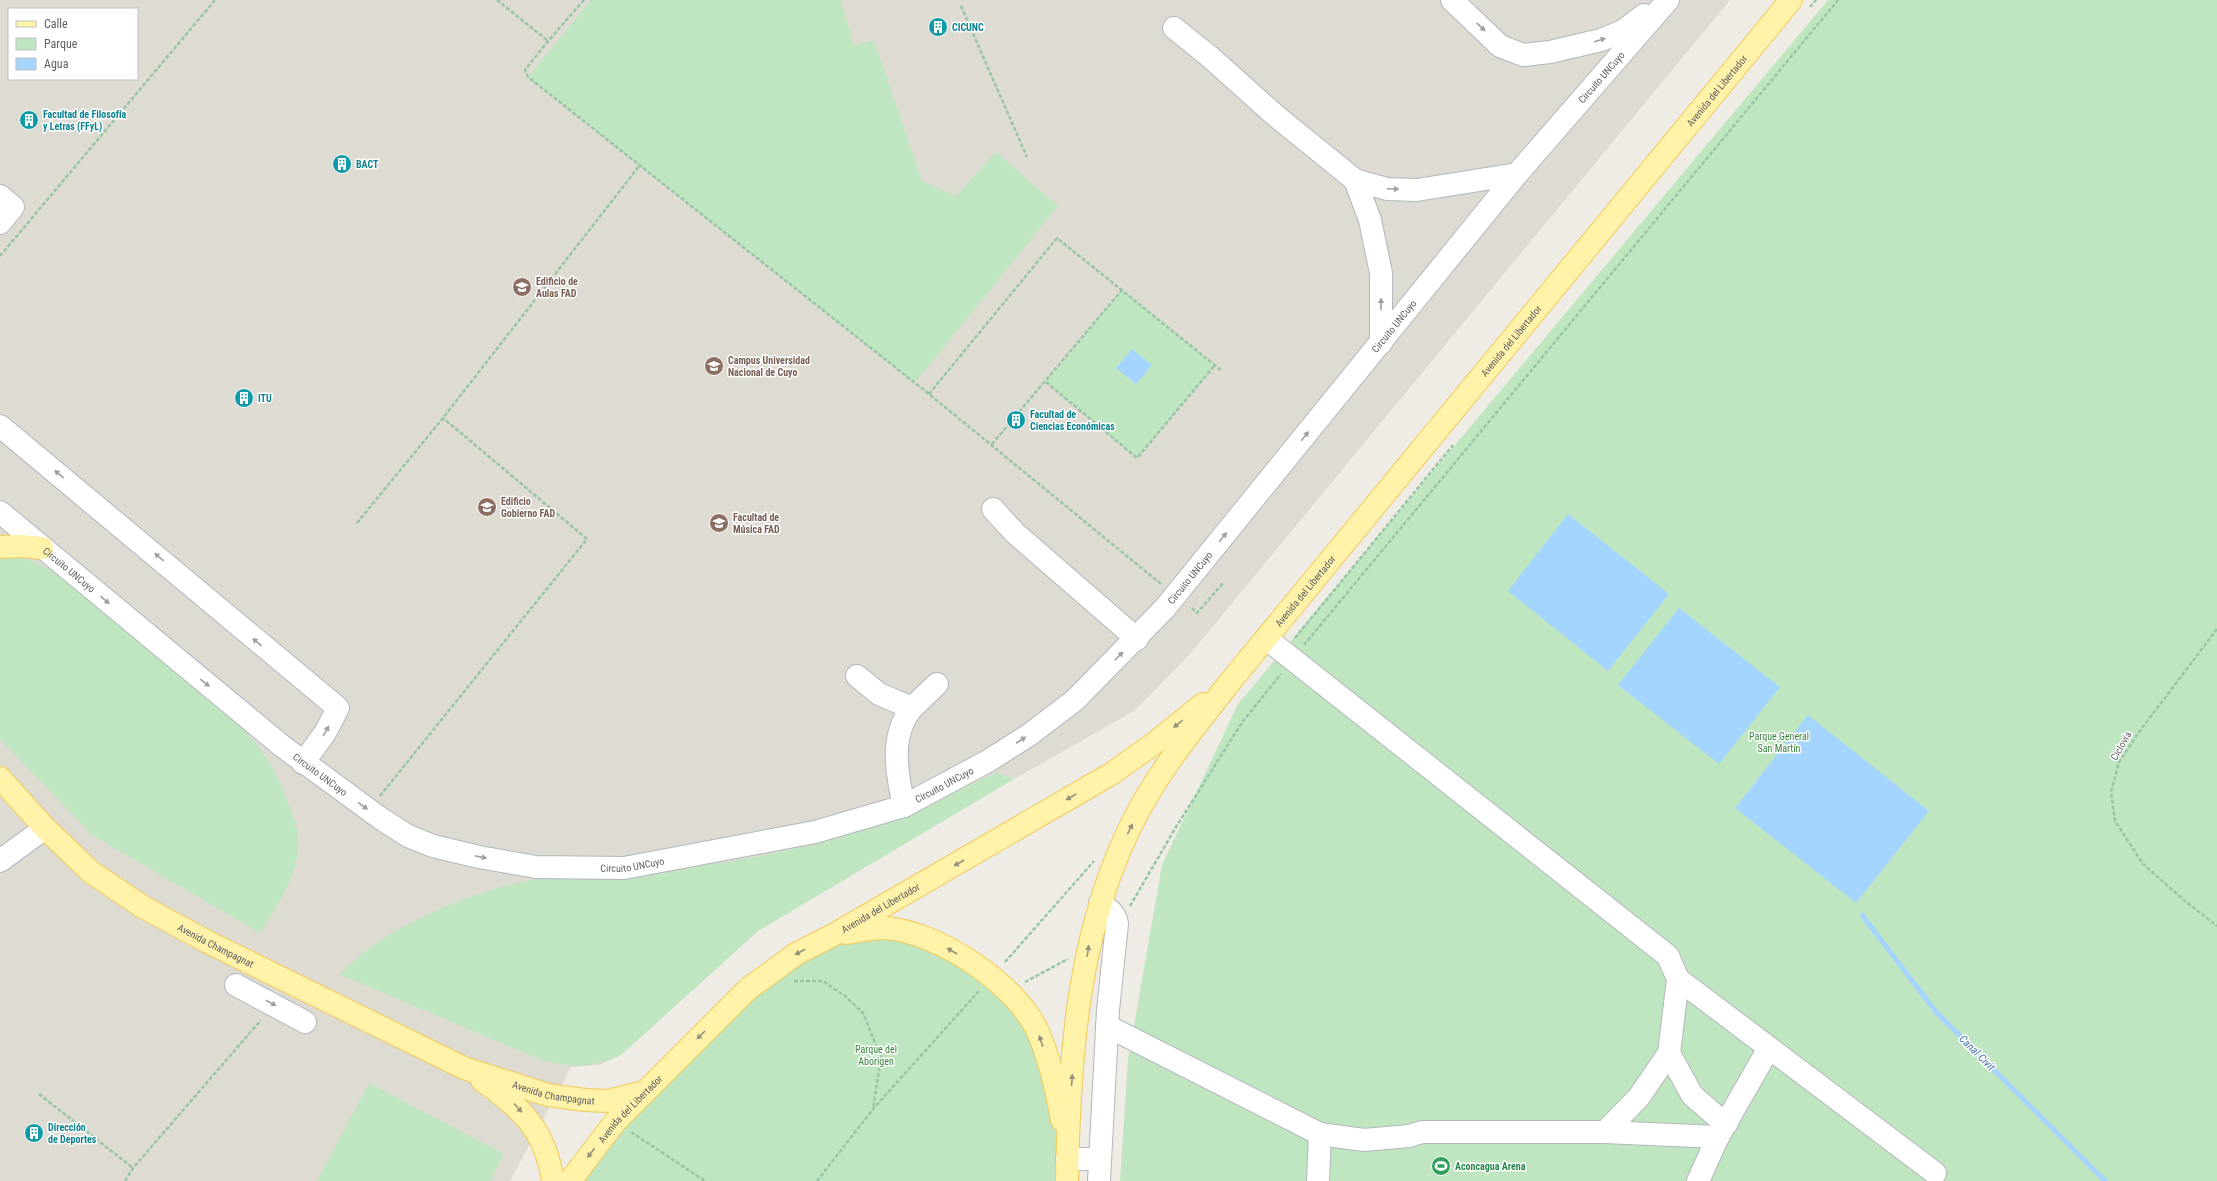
<svg xmlns="http://www.w3.org/2000/svg" width="2217" height="1181" font-family="'Roboto Condensed',sans-serif">
  <style>
    .education { fill: #dedbd2; fill-rule: evenodd }
    .green { fill: #c0e6c1 }
    .water { fill: #a4d5ff }
    .lines { fill: none; stroke-linecap: round; stroke-linejoin: round }
    .stream { stroke: #a4d5ff; stroke-width: 5 }
    .minor-casing { stroke: #b4b6bb; stroke-width: 24 }
    .major-casing { stroke: #f1ca5b; stroke-width: 24 }
    .path { stroke: #98c5a6; stroke-width: 2.5; stroke-dasharray: 4 2; stroke-linecap: butt }
    .minor { stroke: #fff; stroke-width: 22 }
    .major { stroke: #fff2a9; stroke-width: 22 }
    .oneway { fill: #9d9fa2 }
    .oneway2 { fill: #95927c }
    .labels { text-anchor: middle; dominant-baseline: central; stroke-width: 3; stroke-linejoin: round; paint-order: stroke }
    .culture-label { font-size: 10px; font-weight: bold; fill: #0d838f; stroke: #fff; text-anchor: start }
    .street-label { font-size: 10px; fill: #5c5f64; stroke: #fff }
    .education-label { font-size: 10px; font-weight: bold; fill: #785e54; stroke: #fff; text-anchor: start }
    .park-label { font-size: 10px; fill: #35833a; stroke: #fff }
    .leisure-label { font-size: 10px; font-weight: bold; fill: #27864d; stroke: #fff; text-anchor: start }
    .water-label { font-size: 11px; font-style: italic; fill: #4175b1; stroke: #fff }
  </style>
  <rect width="100%" height="100%" fill="#eeece4"/>
  <path class="education" d="M0 0H1730L1190 654 1134 711 952 814 758 931 621 1055 599 1065 571 1067 510 1181H0ZM9 9H137V79H9Z"/>
  <g class="green">
    <polygon points="591,0 841,0 854,45 874,40 922,181 956,196 996,152 1058,206 915,383 528,77"/>
    <polygon points="1828,0 2217,0 2217,1181 1120,1181 1128,1060 1162,865 1238,704"/>
    <polygon points="1122,290 1215,365 1137,458 1046,382"/>
    <path d="M0 556C21 554 41 565 60 574 94 603 129 631 163 659 214 701 262 733 286 797 291 810 297 825 298 838 300 873 278 905 260 933L92 835 0 739Z"/>
    <path d="M997 772 1014 779 758 931 621 1055C588 1069 575 1068 541 1060L339 974C351 964 363 952 377 943 420 913 497 883 549 877 605 870 662 870 718 863 816 850 909 815 997 772Z"/>
    <polygon points="886,928 992,976 1049,1065 1067,1181 570,1181 796,954"/>
    <polygon points="369,1083 504,1154 490,1181 317,1181"/>
  </g>
  <g class="water">
    <polygon points="1132,349 1152,365 1136,384 1116,368"/>
    <polygon points="1568,514 1669,594 1608,671 1508,591"/>
    <polygon points="1679,608 1780,687 1719,764 1618,685"/>
    <polygon points="1808,715 1929,811 1856,903 1735,808"/>
  </g>
  <g class="lines">
    <polyline class="stream" points="1862,915 1936,1012 2105,1181"/>
    <g class="minor-casing">
      <g id="minor">
        <polyline points="1452,0 1500,46 1523,55 1550,52 1601,40 1623,31 1644,15"/>
        <polyline points="1174,28 1209,56 1276,116 1355,180 1387,189 1417,190 1517,174"/>
        <polyline points="1355,180 1370,220 1381,273 1381,343"/>
        <polyline points="0,196 13,207 0,223"/>
        <polyline points="0,426 338,708 325,733 303,763"/>
        <polyline points="993,509 1015,533 1137,639"/>
        <path id="s1" d="M0 512 282 746 380 818 408 836 433 846 479 857 536 867 624 868 815 832 904 806 988 761 1029 735 1075 700 1165 608 1517 174 1668 0"/>
        <polyline points="1267,639 1668,956 1678,979 1669,1053 1639,1097 1605,1132"/>
        <polyline points="857,676 879,694 912,708 937,684"/>
        <path d="M904 806C897 775 889 736 912 708"/>
        <polyline points="0,861 45,828"/>
        <polyline points="1678,979 1935,1173"/>
        <polyline points="236,985 305,1022"/>
        <polyline points="1107,1026 1320,1134 1364,1140 1409,1136 1422,1132 1605,1132 1718,1137"/>
        <polyline points="1669,1053 1692,1095 1716,1116 1727,1123"/>
        <polyline points="1067,1159 1099,1159"/>
        <path d="M1099 1181 1108 1010 1117 924C1116 914 1108 908 1100 903"/>
        <polyline points="1318,1181 1320,1134"/>
        <polyline points="1698,1181 1718,1137 1769,1048"/>
      </g>
    </g>
    <g class="major-casing">
      <g id="major">
        <polyline points="0,547 22,546 42,548"/>
        <path id="s2" d="M0 778 45 828 91 872 143 907 208 942 464 1068 548 1095 585 1100 608 1101 644 1092"/>
        <path d="M846 933C859 931 872 928 885 928 937 931 1017 984 1038 1032 1050 1059 1057 1091 1062 1120"/>
        <path d="M482 1080C522 1109 545 1129 553 1181"/>
        <path id="s3" d="M570 1181 615 1122 748 989 796 954 835 934 1111 774 1152 745 1203 704"/>
        <path id="s4" d="M1067 1181C1069 1055 1078 922 1139 810 1164 764 1198 723 1230 682L1791 0"/>
      </g>
    </g>
    <g class="path">
      <polyline points="497,0 548,41"/>
      <polyline points="584,0 548,41 525,70 528,77 929,394 1161,584"/>
      <polyline points="961,6 1027,157"/>
      <polyline points="1810,7 1816,0"/>
      <polyline points="0,256 215,0"/>
      <polyline points="1046,382 1137,458 1215,365"/>
      <polyline points="929,394 1057,238 1222,371"/>
      <polyline points="992,444 1122,290"/>
      <polyline points="357,523 443,418 640,165"/>
      <polyline points="1192,608 1197,613 1224,582"/>
      <polyline points="2217,629 2139,732 2119,762 2111,792 2115,821 2143,864 2185,901 2217,926"/>
      <polyline points="1295,638 1453,445"/>
      <polyline points="1304,645 1838,0"/>
      <polyline points="380,796 587,539 443,418"/>
      <polyline points="1130,906 1176,827 1243,721 1281,674"/>
      <polyline points="1005,962 1094,861"/>
      <polyline points="794,981 823,981 845,996 863,1013 881,1057 873,1109"/>
      <polyline points="1025,982 1068,959"/>
      <polyline points="39,1094 133,1168"/>
      <polyline points="631,1132 705,1181"/>
      <polyline points="125,1181 133,1168 261,1020"/>
      <polyline points="817,1181 873,1109 979,991"/>
    </g>
    <use href="#minor" class="minor"/>
    <use href="#major" class="major"/>
  </g>
  <defs><path id="oneway-solid" d="M-6-.8H1V-3.2L6.5 0L1 3.2V.8H-6Z"/></defs>
  <g class="oneway">
    <use href="#oneway-solid" transform="translate(1481 27) rotate(44)"/>
    <use href="#oneway-solid" transform="translate(1600 40) rotate(-17)"/>
    <use href="#oneway-solid" transform="translate(1393 189) rotate(3)"/>
    <use href="#oneway-solid" transform="translate(1381 304) rotate(-90)"/>
    <use href="#oneway-solid" transform="translate(1305 436) rotate(-51)"/>
    <use href="#oneway-solid" transform="translate(59 474) rotate(-140)"/>
    <use href="#oneway-solid" transform="translate(1223 537) rotate(-51)"/>
    <use href="#oneway-solid" transform="translate(159 557) rotate(-140)"/>
    <use href="#oneway-solid" transform="translate(105 600) rotate(40)"/>
    <use href="#oneway-solid" transform="translate(257 642) rotate(-141)"/>
    <use href="#oneway-solid" transform="translate(1119 656) rotate(-45)"/>
    <use href="#oneway-solid" transform="translate(205 683) rotate(39)"/>
    <use href="#oneway-solid" transform="translate(326 731) rotate(-60)"/>
    <use href="#oneway-solid" transform="translate(1021 740) rotate(-33)"/>
    <use href="#oneway-solid" transform="translate(363 806) rotate(36)"/>
    <use href="#oneway-solid" transform="translate(481 857) rotate(11)"/>
    <use href="#oneway-solid" transform="translate(271 1003) rotate(28)"/>
  </g>
  <g class="oneway2">
    <use href="#oneway-solid" transform="translate(1178 724) rotate(141)"/>
    <use href="#oneway-solid" transform="translate(1071 797) rotate(150)"/>
    <use href="#oneway-solid" transform="translate(1130 829) rotate(-64)"/>
    <use href="#oneway-solid" transform="translate(959 863) rotate(150)"/>
    <use href="#oneway-solid" transform="translate(952 951) rotate(-150)"/>
    <use href="#oneway-solid" transform="translate(1088 951) rotate(-82)"/>
    <use href="#oneway-solid" transform="translate(800 952) rotate(152)"/>
    <use href="#oneway-solid" transform="translate(701 1035) rotate(135)"/>
    <use href="#oneway-solid" transform="translate(1041 1041) rotate(-108)"/>
    <use href="#oneway-solid" transform="translate(1072 1080) rotate(-86)"/>
    <use href="#oneway-solid" transform="translate(518 1108) rotate(48)"/>
    <use href="#oneway-solid" transform="translate(591 1153) rotate(127)"/>
  </g>
  <defs>
    <g id="building-disc" transform="scale(1)"><circle r="9.5" fill="#0f9aa8" stroke="#fff"/><path d="M-4-6H4V6H1V3H-1V6H-4ZM-2.5-4.3h1.7v1.8h-1.7ZM.8-4.3h1.7v1.8H.8ZM-2.5-1h1.7V.8h-1.7ZM.8-1h1.7V.8H.8Z" fill="#fff"/></g>
    <g id="university-disc" transform="scale(1)"><circle r="9.5" fill="#8d6e63" stroke="#fff"/><path d="M0-5L7-2L0 1L-7-2ZM-4 1L0 2.5L4 1V4Q0 6-4 4Z" fill="#fff"/></g>
    <g id="stadium-disc" transform="scale(1)"><circle r="9.5" fill="#2e9e5b" stroke="#fff"/><path d="M0-5a6.5 5 0 1 0 0 10a6.5 5 0 1 0 0-10ZM-3.5-1.8h7v3.6h-7Z" fill="#fff"/></g>
  </defs>
  <g fill-rule="evenodd">
    <use href="#building-disc" x="938" y="27"/>
    <use href="#building-disc" x="29" y="120"/>
    <use href="#building-disc" x="342" y="164"/>
    <use href="#university-disc" x="522" y="287"/>
    <use href="#university-disc" x="714" y="366"/>
    <use href="#building-disc" x="244" y="398"/>
    <use href="#building-disc" x="1016" y="420"/>
    <use href="#university-disc" x="487" y="507"/>
    <use href="#university-disc" x="719" y="523"/>
    <use href="#building-disc" x="34" y="1133"/>
    <use href="#stadium-disc" x="1441" y="1166"/>
  </g>
  <g class="labels">
    <g class="culture-label">
      <text x="952" y="27">CICUNC</text>
      <text x="43" y="114">Facultad de Filosofía<tspan x="43" dy="12">y Letras (FFyL)</tspan></text>
      <text x="356" y="164">BACT</text>
      <text x="258" y="398">ITU</text>
      <text x="1030" y="414">Facultad de<tspan x="1030" dy="12">Ciencias Económicas</tspan></text>
      <text x="48" y="1127">Dirección<tspan x="48" dy="12">de Deportes</tspan></text>
    </g>
    <g class="street-label">
      <text stroke="none"><textPath href="#s1" startOffset="2046">Circuito UNCuyo</textPath></text>
      <text stroke="none"><textPath href="#s4" startOffset="1305">Avenida del Libertador</textPath></text>
      <text stroke="none"><textPath href="#s1" startOffset="1722">Circuito UNCuyo</textPath></text>
      <text stroke="none"><textPath href="#s4" startOffset="981">Avenida del Libertador</textPath></text>
      <text stroke="none"><textPath href="#s1" startOffset="90">Circuito UNCuyo</textPath></text>
      <text stroke="none"><textPath href="#s1" startOffset="1398">Circuito UNCuyo</textPath></text>
      <text stroke="none"><textPath href="#s4" startOffset="657">Avenida del Libertador</textPath></text>
      <text transform="translate(2121 746) rotate(-60)">Ciclovía</text>
      <text stroke="none"><textPath href="#s1" startOffset="414">Circuito UNCuyo</textPath></text>
      <text stroke="none"><textPath href="#s1" startOffset="1074">Circuito UNCuyo</textPath></text>
      <text stroke="none"><textPath href="#s1" startOffset="750">Circuito UNCuyo</textPath></text>
      <text stroke="none"><textPath href="#s3" startOffset="418">Avenida del Libertador</textPath></text>
      <text stroke="none"><textPath href="#s2" startOffset="276">Avenida Champagnat</textPath></text>
      <text stroke="none"><textPath href="#s2" startOffset="646">Avenida Champagnat</textPath></text>
      <text stroke="none"><textPath href="#s3" startOffset="94">Avenida del Libertador</textPath></text>
    </g>
    <g class="education-label">
      <text x="536" y="281">Edificio de<tspan x="536" dy="12">Aulas FAD</tspan></text>
      <text x="728" y="360">Campus Universidad<tspan x="728" dy="12">Nacional de Cuyo</tspan></text>
      <text x="501" y="501">Edificio<tspan x="501" dy="12">Gobierno FAD</tspan></text>
      <text x="733" y="517">Facultad de<tspan x="733" dy="12">Música FAD</tspan></text>
    </g>
    <g class="park-label">
      <text x="1779" y="736">Parque General<tspan x="1779" dy="12">San Martín</tspan></text>
      <text x="876" y="1049">Parque del<tspan x="876" dy="12">Aborigen</tspan></text>
    </g>
    <g class="leisure-label">
      <text x="1455" y="1166">Aconcagua Arena</text>
    </g>
    <g class="water-label">
      <text transform="translate(1977 1053) rotate(45)">Canal Civit</text>
    </g>
  </g>
  <rect x="8" y="8" width="130" height="72" fill="#ffffff" stroke="#bebfc1"/>
  <rect x="16" y="21" width="20" height="6" fill="#fff2a9" stroke="#bebfc1"/>
  <text x="44" y="28" font-size="12" fill="#5c5f64">Calle</text>
  <rect x="16" y="38" width="20" height="12" fill="#c0e6c1" stroke="#bebfc1"/>
  <text x="44" y="48" font-size="12" fill="#5c5f64">Parque</text>
  <rect x="16" y="58" width="20" height="12" fill="#a4d5ff" stroke="#bebfc1"/>
  <text x="44" y="68" font-size="12" fill="#5c5f64">Agua</text>
</svg>
